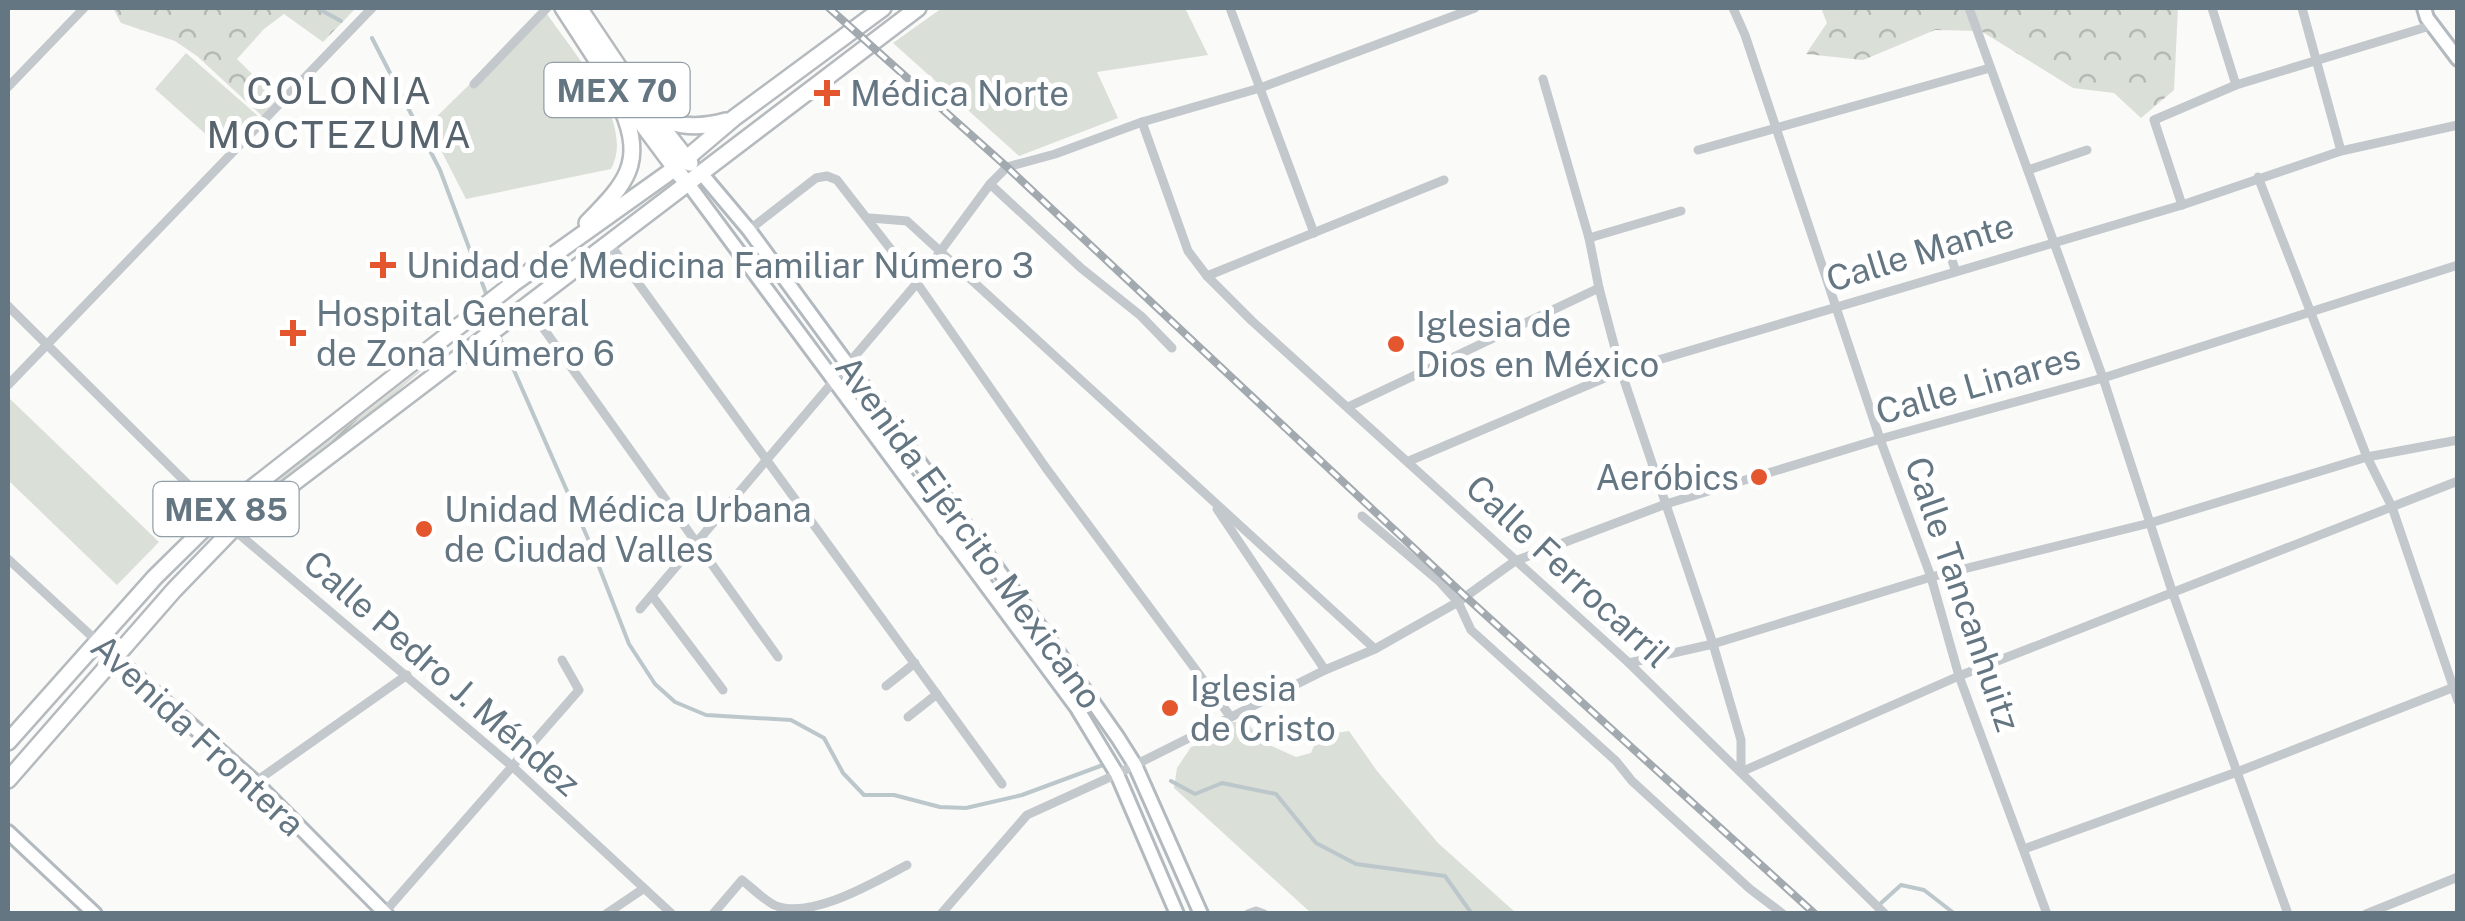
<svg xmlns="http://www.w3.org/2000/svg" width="2465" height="921" font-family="'Public Sans',sans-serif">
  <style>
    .grass { fill: #dadfd7 }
    .forest { fill: url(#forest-crowns) }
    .garden { fill: url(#garden-furrows) }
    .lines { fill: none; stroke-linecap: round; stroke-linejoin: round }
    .stream { stroke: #bbc7cb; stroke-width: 4 }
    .secondary-casing { stroke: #b3babf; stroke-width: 18 }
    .primary-casing { stroke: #b5babe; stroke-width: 20 }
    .street { stroke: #c3c8cc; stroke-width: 9 }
    .secondary { stroke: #fff; stroke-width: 12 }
    .primary { stroke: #fff; stroke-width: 15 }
    .rail-casing { stroke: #a2aab0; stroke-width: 8 }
    .rail { stroke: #fff; stroke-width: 4; stroke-dasharray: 11; stroke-linecap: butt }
    .poi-dot { fill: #e4572e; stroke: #fff; stroke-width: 4 }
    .labels { text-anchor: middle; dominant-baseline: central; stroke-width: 10; stroke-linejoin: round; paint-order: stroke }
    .shield { fill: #fff; stroke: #939fa8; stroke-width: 2.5 }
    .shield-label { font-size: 32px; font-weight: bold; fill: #657683 }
    .poi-label { font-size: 35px; fill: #657683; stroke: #fff; text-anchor: start }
    .street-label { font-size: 35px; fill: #657683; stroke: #fff }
    .neighbourhood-label { font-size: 38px; letter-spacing: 2.5px; fill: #57646e; stroke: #fff }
  </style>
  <defs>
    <pattern id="forest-crowns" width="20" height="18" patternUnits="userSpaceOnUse" patternTransform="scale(2.5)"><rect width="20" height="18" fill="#dadfd7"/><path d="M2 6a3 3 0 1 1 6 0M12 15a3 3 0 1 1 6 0" fill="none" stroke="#b4b9b4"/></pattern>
    <pattern id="garden-furrows" width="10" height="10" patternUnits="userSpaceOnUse" patternTransform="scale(2.5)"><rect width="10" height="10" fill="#dadfd7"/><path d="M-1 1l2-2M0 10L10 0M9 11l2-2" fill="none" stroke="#b4b9b4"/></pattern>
  </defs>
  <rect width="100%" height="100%" fill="#fafaf8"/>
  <g class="grass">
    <polygon points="942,8 1185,8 1208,55 1097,72 1118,118 1019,156 893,43"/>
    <path d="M545 11C571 50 637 122 611 169L466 199 428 125Z"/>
    <polygon points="186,53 259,117 227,153 155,89"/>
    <polygon points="10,399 159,542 117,585 8,480 8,402"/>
    <polygon points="1228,722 1246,722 1265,743 1296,757 1311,753 1318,736 1349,731 1377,771 1438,843 1516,913 1311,913 1174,788 1177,768 1191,747 1212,741"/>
  </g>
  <g class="forest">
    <polygon points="113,8 356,8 323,42 284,14 264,29 237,59 277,99 262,116 197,56 175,41 121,23"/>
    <polygon points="1821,8 2178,8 2174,90 2141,118 2114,93 2073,88 1981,31 1935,30 1863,60 1806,54 1827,23"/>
  </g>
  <polygon class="garden" points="438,356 377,409 237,516 236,513"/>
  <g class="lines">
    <g class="stream">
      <polyline points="317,8 341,21"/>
      <polyline points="372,38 440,170 487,296"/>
      <polyline points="490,305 496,325"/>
      <polyline points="498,334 589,541 629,644 655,684 675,702 706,715 791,720 824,738 843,773 864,795 894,795 940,807 966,808 1022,795 1103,765"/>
      <polyline points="1171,781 1195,794 1222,783 1276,794 1316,843 1356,864 1445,876 1472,914"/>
      <polyline points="1880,904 1901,885 1924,890 1955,914"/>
    </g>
    <g class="secondary-casing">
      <g id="secondary">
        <polyline points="2424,8 2427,18 2458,59"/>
        <polyline points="701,173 749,230 1048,638 1118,738 1135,765 1201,914"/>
        <polyline points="687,182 1077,708 1117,774 1177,914"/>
        <polyline points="99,643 255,782 386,914"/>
        <polyline points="8,832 95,914"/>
      </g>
    </g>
    <g class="primary-casing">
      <g id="primary">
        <polyline points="563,8 611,82 681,176"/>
        <polyline points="579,8 642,102 690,163"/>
        <path d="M653 112C674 129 701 128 726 121"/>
        <path d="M587 223C624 185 646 164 622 109"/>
        <polyline points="945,529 958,519"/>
        <polyline points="8,742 155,577 219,514 514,283 674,169 734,118 883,8"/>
        <polyline points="8,780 174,590 233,529 918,8"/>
      </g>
    </g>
    <g class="street">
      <polyline points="1230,8 1314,233"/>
      <polyline points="1733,8 1745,35 1880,439 1931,577 1959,676 2047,914"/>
      <polyline points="1969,8 2103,378 2172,591 2288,914"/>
      <polyline points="2212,8 2236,85"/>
      <polyline points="2302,8 2341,151"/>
      <polyline points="1543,79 1589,238 1599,288 1621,371 1713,644 1741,740 1741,772 1959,676 2458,481"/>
      <polyline points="474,84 547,8"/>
      <polyline points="8,87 84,8"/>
      <polyline points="1142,122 1188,251 1207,276 1252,321 1629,663 1885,914"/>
      <polyline points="1698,150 1990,68"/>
      <polyline points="2028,170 2087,150"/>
      <polyline points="2258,177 2367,457 2392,507 2458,701"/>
      <polyline points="990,184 1081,268 1141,316 1172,348"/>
      <polyline points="2182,205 2154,120 2236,85 2433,25"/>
      <polyline points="870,218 907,221 1375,649"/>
      <polyline points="749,230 816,178 827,176 837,180 917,283 1046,468 1230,716"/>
      <polyline points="1589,238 1681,211"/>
      <polyline points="1945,240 1955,269"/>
      <polyline points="609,243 1002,784"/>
      <polyline points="1207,276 1444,180"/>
      <polyline points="526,304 778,657"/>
      <polyline points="8,306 233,529 513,767 672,914"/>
      <polyline points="8,385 372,8"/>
      <polyline points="1348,407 1599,288"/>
      <polyline points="1409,461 1621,371 2182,205 2341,151 2458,125"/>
      <polyline points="1217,509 1325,670"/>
      <polyline points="1362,516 1439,581 1458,602 1471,630 1616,761 1632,781 1750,889 1783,914"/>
      <polyline points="8,559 99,643"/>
      <polyline points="653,597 723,690"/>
      <polyline points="640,609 917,283 990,184 1007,167 1055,154 1142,122 1260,88 1475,8"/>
      <polyline points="1629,663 1713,644 1931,577 2150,523 2367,457 2458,440"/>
      <polyline points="886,686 915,663"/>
      <polyline points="908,717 937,694"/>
      <polyline points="255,782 407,675"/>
      <polyline points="2024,849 2237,772 2457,686"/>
      <polyline points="383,914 579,690 562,660"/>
      <polyline points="606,914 643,889"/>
      <path d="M713 914 742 880C752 888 763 899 774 905 810 921 875 882 907 865"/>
      <polyline points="941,914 1027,815 1117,774 1325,670 1375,649 1458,602 1515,561 1666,504 1880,439 2103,378 2458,265"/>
      <polyline points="1248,914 1256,911 1264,914"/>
      <polyline points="2366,914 2458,877"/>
    </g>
    <use href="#secondary" class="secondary"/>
    <use href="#primary" class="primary"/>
    <g class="rail-casing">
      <polyline id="rail" points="829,8 1007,167 1466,597 1815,914"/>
    </g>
    <use href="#rail" class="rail"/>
  </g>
  <g class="poi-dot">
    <path d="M822 78h10v10h10v10h-10v10h-10v-10h-10v-10h10z"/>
    <path d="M378 250h10v10h10v10h-10v10h-10v-10h-10v-10h10z"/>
    <path d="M288 318h10v10h10v10h-10v10h-10v-10h-10v-10h10z"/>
    <circle cx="1396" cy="344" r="10"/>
    <circle cx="1759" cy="477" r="10"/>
    <circle cx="424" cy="529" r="10"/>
    <circle cx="1170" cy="708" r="10"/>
  </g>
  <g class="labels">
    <g class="shield">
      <rect x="544.5" y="63" width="145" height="54" rx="8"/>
      <rect x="153.5" y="482" width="145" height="54" rx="8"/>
    </g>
    <g class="shield-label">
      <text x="617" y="90">MEX 70</text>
      <text x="226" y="509">MEX 85</text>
    </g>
    <g class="poi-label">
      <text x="850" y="93">Médica Norte</text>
      <text x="406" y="265">Unidad de Medicina Familiar Número 3</text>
      <text x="316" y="313">Hospital General<tspan x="316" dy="40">de Zona Número 6</tspan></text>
      <text x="1416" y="324">Iglesia de<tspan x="1416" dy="40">Dios en México</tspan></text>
      <text x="1739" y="477" text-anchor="end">Aeróbics</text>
      <text x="444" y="509">Unidad Médica Urbana<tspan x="444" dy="40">de Ciudad Valles</tspan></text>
      <text x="1190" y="688">Iglesia<tspan x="1190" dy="40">de Cristo</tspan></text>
    </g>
    <g class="street-label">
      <text transform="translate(1920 252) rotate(-17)">Calle Mante</text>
      <text transform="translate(1978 384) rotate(-16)">Calle Linares</text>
      <text transform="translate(969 532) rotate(54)">Avenida Ejército Mexicano</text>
      <text transform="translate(1568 571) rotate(43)">Calle Ferrocarril</text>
      <text transform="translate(1963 594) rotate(71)">Calle Tancanhuitz</text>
      <text transform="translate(442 673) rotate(41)">Calle Pedro J. Méndez</text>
      <text transform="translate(198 735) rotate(43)">Avenida Frontera</text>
    </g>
    <g class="neighbourhood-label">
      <text x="340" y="90">COLONIA<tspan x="340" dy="44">MOCTEZUMA</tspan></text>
    </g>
  </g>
  <rect width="2465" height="921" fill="none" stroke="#657683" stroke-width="20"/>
</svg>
